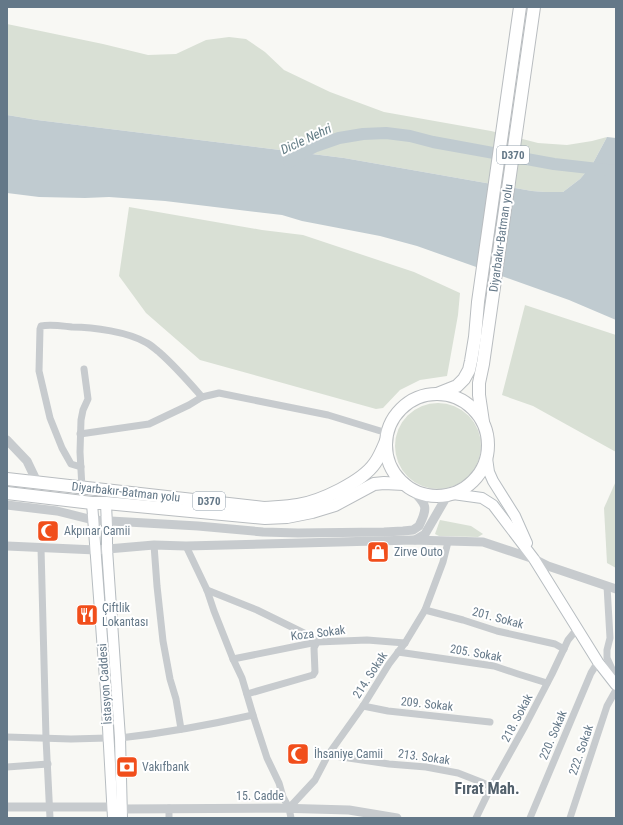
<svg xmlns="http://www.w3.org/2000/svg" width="623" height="825" font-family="'Roboto Condensed',sans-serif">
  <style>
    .green { fill: #d9e0d5 }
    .water { fill: #c0cbd0 }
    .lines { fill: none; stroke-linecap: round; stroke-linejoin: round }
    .river { stroke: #c0cbd0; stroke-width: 12 }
    .secondary-casing { stroke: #b7bdc1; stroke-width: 12 }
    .trunk-casing { stroke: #b9bdc0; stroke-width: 14 }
    .minor { stroke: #c7cbce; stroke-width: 7 }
    .tertiary { stroke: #c7cbce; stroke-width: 9 }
    .secondary { stroke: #fff; stroke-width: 10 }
    .trunk { stroke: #fff; stroke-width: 12 }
    .labels { text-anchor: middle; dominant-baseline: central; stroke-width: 4; stroke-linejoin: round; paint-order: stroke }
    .shield { fill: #fff; stroke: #92a0ac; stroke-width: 1 }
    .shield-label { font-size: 11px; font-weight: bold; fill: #647888 }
    .street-label { font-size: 12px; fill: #647888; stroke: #fff }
    .poi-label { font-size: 12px; fill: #647888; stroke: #fff; text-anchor: start }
    .water-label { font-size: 13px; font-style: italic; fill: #607a83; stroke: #fff }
    .district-label { font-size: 16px; font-weight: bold; fill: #53616c; stroke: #fff }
  </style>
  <rect width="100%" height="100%" fill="#f8f8f4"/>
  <g class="green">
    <polygon points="7,24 103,44 148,55 176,54 206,40 229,37 246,39 265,52 284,70 330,92 384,112 491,131 538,143 567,145 592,141 607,137 592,165 580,179 563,192 545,192 532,191 344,158 37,120 7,115"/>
    <polygon points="129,207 262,230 303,235 414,272 460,293 458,315 447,376 420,380 400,390 383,408 376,409 200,360 146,313 119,276"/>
    <polygon points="525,305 616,335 616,452 533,406 502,395"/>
    <circle cx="438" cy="446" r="43"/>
    <polygon points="616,481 616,568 607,563 604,508"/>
    <polygon points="440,520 471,526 483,534 478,537 439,536 435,534"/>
  </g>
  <polygon class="water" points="7,115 37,120 344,158 532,191 545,192 563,192 580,179 592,165 607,137 616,138 616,320 569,300 417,246 380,236 302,221 282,215 165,201 109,197 85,198 39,197 7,193"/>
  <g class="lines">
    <polyline class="river" points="289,162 306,151 316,146 339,138 363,134 386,133 410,136 433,142 554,164 616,171"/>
    <g class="secondary-casing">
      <g id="secondary">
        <polyline points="487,458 489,472 493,481 515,516 527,543"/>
        <polyline points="453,494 482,498 493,505 534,559 598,662 616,685"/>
        <polyline points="92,503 106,692 113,818"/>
        <polyline points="106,503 107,527 107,549 120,738 122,818"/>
      </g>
    </g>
    <g class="trunk-casing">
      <g id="trunk">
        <circle cx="437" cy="445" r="51"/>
        <polyline points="437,394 457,386 464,379 469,370 471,361 475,337 478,302 520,7"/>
        <polyline points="483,422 479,395 479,383 483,364 534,7"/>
        <path d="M7 479 264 508C276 507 287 507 298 505 321 501 362 482 375 463 380 456 383 448 386 441"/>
        <polyline points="7,493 92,503 106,503 265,518 287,517 312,512 335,505 374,484 384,483 404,484"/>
      </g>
    </g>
    <g class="minor">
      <polyline points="80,434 149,424 189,405 202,397 219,393 328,415 387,433"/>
      <path d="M81 467 71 464 62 448 50 418 39 371 40 329 41 326C51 324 62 326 72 327 93 327 129 332 147 343 151 345 155 349 159 352 175 366 188 381 202 397"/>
      <polyline points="82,488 80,452 81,420 83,410 88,399 84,369"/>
      <polyline points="154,545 157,586 163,641 170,679 176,699 181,729"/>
      <polyline points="186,546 207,590 214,611 233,659 242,678 253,715 267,758 279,783 283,797 289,808 291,818"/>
      <polyline points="41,548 46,738 50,818"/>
      <polyline points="607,586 610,638 607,650 607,658 612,669 612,679"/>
      <polyline points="207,590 257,610 310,636 317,642 314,648 315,672 313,675 247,694"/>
      <polyline points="425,610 463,620 497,631 555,644 564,649"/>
      <polyline points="398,652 494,666 518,674 547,683"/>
      <polyline points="233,659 317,642 367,640 405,643"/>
      <polyline points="363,706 388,711 490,722"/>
      <polyline points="7,737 71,739 108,738"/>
      <path d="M120 738C165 733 209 725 253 715"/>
      <polyline points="328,755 389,764 426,767 458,773 481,782 491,787"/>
      <polyline points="7,767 48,764"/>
      <polyline points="169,808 169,818"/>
      <polyline points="289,808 315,780 328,755 363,706 389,664 405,643 425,610 443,562 448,542"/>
      <polyline points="476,818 491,787 525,726 552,674 568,640 577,629"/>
      <polyline points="530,818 591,673 598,662"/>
      <polyline points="570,818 607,706 616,690"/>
    </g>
    <g class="tertiary">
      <polyline points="7,440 27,461 37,482"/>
      <path d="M7 505 57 511 93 520 198 526 263 532 298 533 384 532 403 531 413 530 419 526C428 507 427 505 413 491"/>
      <polyline points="415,540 425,534 447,496"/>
      <polyline points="7,546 96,550 154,545 186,546 413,540 483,542 534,559 548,566 616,589"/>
      <polyline points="7,807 112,807"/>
      <polyline points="122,809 277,808 349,810 397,818"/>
    </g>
    <use href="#secondary" class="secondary"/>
    <use href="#trunk" class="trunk"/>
  </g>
  <defs>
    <g id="mosque-square" transform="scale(1.15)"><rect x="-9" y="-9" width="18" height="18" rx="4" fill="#f14e1b" stroke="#fff"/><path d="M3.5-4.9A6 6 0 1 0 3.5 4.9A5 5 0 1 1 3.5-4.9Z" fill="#fff"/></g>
    <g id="shop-square" transform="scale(1.15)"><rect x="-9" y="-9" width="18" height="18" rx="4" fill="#f14e1b" stroke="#fff"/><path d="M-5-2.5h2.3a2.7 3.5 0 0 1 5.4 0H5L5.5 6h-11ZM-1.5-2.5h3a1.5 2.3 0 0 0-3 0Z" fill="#fff"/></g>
    <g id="restaurant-square" transform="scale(1.15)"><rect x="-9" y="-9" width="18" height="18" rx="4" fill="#f14e1b" stroke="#fff"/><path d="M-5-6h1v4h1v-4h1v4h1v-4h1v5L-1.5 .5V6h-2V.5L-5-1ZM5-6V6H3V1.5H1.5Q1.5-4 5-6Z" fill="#fff"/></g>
    <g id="bank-square" transform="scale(1.15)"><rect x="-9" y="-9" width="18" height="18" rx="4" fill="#f14e1b" stroke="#fff"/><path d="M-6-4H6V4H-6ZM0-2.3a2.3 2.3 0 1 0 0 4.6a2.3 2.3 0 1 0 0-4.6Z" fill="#fff"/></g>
  </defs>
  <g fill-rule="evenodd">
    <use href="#mosque-square" x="48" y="531"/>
    <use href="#shop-square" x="378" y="552"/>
    <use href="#restaurant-square" x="87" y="615"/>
    <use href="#mosque-square" x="298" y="754"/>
    <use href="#bank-square" x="127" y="767"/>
  </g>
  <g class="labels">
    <g class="shield">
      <rect x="497" y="146" width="32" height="18" rx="3"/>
      <rect x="193" y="492" width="32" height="18" rx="3"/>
    </g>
    <g class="shield-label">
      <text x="513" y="155">D370</text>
      <text x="209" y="501">D370</text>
    </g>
    <g class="street-label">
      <text transform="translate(501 238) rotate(-82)">Diyarbakır-Batman yolu</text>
      <text transform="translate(126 492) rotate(6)">Diyarbakır-Batman yolu</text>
      <text transform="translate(498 618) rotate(15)">201. Sokak</text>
      <text transform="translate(318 633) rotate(-7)">Koza Sokak</text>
      <text transform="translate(476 653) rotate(10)">205. Sokak</text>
      <text transform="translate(370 675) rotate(-57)">214. Sokak</text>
      <text transform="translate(105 684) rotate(-94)">İstasyon Caddesi</text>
      <text transform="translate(427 704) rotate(6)">209. Sokak</text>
      <text transform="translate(517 718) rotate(-62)">218. Sokak</text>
      <text transform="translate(553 735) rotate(-67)">220. Sokak</text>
      <text transform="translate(581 750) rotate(-71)">222. Sokak</text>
      <text transform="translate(424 757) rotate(8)">213. Sokak</text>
      <text x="260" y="796">15. Cadde</text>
    </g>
    <g class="poi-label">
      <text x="64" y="531">Akpınar Camii</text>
      <text x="394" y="552">Zirve Outo</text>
      <text x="102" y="608">Çiftlik<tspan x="102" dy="14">Lokantası</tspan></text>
      <text x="314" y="754">İhsaniye Camii</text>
      <text x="142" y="767">Vakıfbank</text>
    </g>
    <g class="water-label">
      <text transform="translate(306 139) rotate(-25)">Dicle Nehri</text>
    </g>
    <g class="district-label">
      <text x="487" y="788">Fırat Mah.</text>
    </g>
  </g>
  <rect width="623" height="825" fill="none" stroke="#647888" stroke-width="16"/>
</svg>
